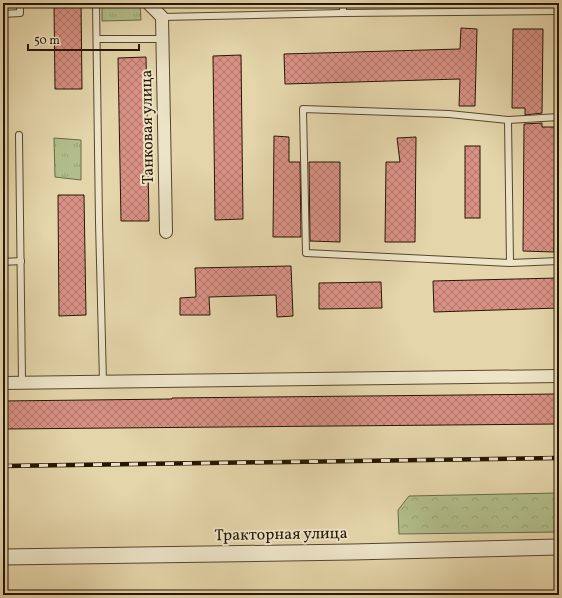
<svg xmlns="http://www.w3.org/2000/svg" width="562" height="598" font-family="Vollkorn,serif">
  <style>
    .forest { fill: url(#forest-crowns); stroke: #6c6a47 }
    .park { fill: url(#park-tufts); stroke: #6c6a47 }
    .building { fill: url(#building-cross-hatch); stroke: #271603 }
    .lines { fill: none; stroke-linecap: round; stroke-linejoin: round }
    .service-casing { stroke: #56462d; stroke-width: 8 }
    .minor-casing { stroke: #56462d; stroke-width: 14 }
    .tertiary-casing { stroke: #56462d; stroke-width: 17 }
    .service { stroke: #ede4c8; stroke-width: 6 }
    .minor { stroke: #ede4c8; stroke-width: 12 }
    .tertiary { stroke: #ede4c8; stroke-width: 15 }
    .rail-casing { stroke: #271603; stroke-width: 4.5 }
    .rail { stroke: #ede4c8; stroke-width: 3; stroke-dasharray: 9; stroke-linecap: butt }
    .labels { text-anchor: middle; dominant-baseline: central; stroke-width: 4; stroke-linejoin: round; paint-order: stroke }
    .street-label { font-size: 16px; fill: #271603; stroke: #ede4c8 }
  </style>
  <defs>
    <pattern id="forest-crowns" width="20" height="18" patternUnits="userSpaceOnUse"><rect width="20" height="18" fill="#b1be8b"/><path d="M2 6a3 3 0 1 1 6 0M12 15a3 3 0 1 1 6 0" fill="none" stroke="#98a376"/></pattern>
    <pattern id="park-tufts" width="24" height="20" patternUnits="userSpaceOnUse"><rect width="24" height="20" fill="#b1be8b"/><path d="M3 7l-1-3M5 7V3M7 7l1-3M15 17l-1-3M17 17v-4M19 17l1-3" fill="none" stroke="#98a376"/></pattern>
    <pattern id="building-cross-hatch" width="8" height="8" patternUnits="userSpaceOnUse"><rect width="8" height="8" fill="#d89184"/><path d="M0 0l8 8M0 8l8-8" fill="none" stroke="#af756a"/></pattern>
  </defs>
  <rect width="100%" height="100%" fill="#e4d5aa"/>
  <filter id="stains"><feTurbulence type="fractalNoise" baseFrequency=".005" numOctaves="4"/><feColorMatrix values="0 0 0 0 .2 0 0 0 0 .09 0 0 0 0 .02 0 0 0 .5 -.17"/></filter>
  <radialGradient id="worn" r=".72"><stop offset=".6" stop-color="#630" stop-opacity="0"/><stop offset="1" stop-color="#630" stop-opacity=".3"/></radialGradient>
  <polygon class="forest" points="559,493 559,532 399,534 398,510 409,496"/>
  <g class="park">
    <polygon points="102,3 140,3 141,20 102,21"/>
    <polygon points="54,138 81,140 81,180 55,177"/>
  </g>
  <g class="building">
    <polygon points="54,3 81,3 82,89 55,89"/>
    <polygon points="461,28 477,29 475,106 459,106 460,79 285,84 284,54 460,49"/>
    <polygon points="513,29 543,29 542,113 525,115 525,108 512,108"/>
    <polygon points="241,55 243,219 215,220 213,56"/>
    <polygon points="146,57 149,221 121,221 118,58"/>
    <polygon points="542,123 542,127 555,127 554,252 523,251 524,124"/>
    <polygon points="274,136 289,137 289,162 300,162 301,237 273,237"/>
    <polygon points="416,137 415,242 385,242 386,162 400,162 397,138"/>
    <rect x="465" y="146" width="15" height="72"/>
    <polygon points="309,162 340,162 340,242 310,241"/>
    <polygon points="58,195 84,195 86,315 59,316"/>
    <polygon points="291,266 293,316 277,317 276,295 209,297 210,315 180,315 180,298 196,297 195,268"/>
    <polygon points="558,278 559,308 434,312 433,281"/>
    <polygon points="381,282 382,308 319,309 319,283"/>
    <polygon points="559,394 559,424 3,429 3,401 172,399 172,398"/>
  </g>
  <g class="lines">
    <g class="service-casing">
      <g id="service">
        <polyline points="96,3 99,222 103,382"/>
        <polyline points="343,3 343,13"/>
        <polyline points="3,14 20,13 20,3"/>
        <polyline points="162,17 343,13 559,11"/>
        <polyline points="97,39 162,39"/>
        <polyline points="508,120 559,117"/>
        <polyline points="19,135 22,382"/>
        <polyline points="3,262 21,261"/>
        <polyline points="510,263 508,120 449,114 303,109 306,253 510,263 559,261"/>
      </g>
    </g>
    <g class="minor-casing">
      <g id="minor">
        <polyline points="148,3 162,17 166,232"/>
        <polyline points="558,3 559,10"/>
        <polyline points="3,383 559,376"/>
      </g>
    </g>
    <g class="tertiary-casing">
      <polyline id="tertiary" points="3,557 352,552 559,547"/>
    </g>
    <use href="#service" class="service"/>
    <use href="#minor" class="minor"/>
    <use href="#tertiary" class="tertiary"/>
    <g class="rail-casing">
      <polyline id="rail" points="3,466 559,458"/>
    </g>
    <use href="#rail" class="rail"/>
  </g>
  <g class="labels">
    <g class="street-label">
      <text transform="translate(148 127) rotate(-91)">Танковая улица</text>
      <text transform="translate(281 535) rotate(-1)">Тракторная улица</text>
    </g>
  </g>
  <rect width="562" height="598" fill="none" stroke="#e4d5aa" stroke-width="16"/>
  <rect x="4" y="4" width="554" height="590" fill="none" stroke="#271603" stroke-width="2"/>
  <rect x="8" y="8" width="546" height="582" fill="none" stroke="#271603"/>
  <path d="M28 44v6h111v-6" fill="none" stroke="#271603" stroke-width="2"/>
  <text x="34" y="44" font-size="12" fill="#271603" stroke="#ede4c8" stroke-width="3" paint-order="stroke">50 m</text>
  <rect width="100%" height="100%" filter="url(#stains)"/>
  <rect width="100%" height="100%" fill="url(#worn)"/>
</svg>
